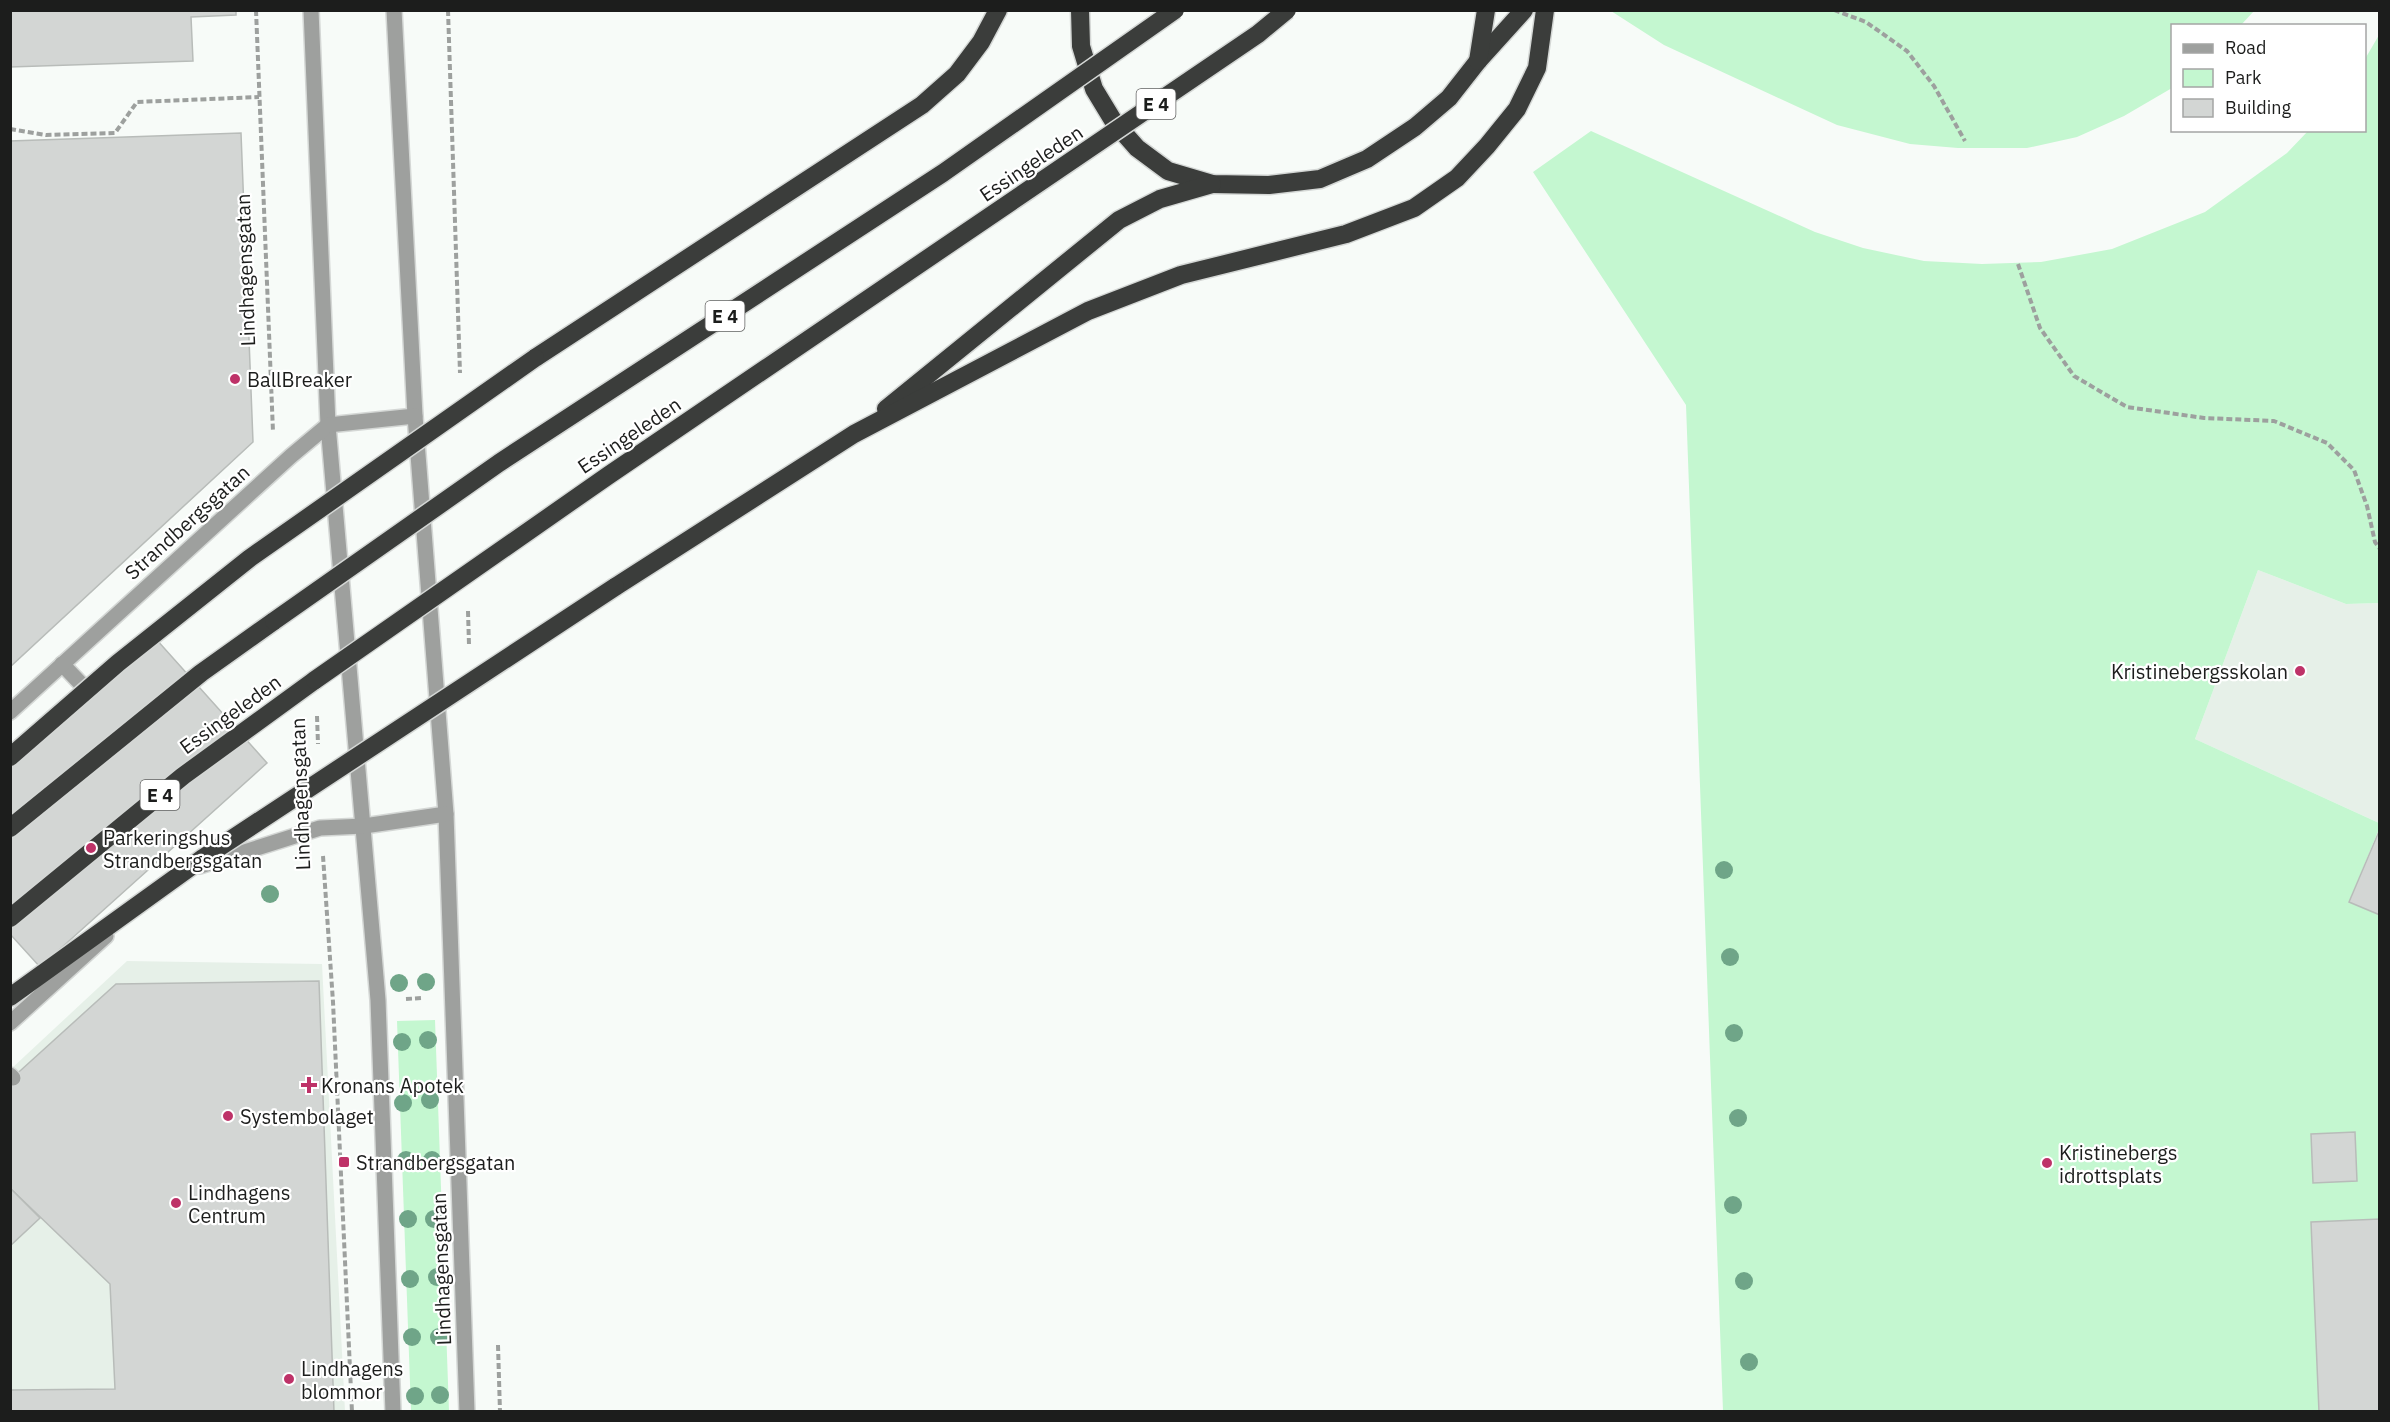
<svg xmlns="http://www.w3.org/2000/svg" width="2390" height="1422" font-family="'IBM Plex Sans',sans-serif">
  <style>
    .built { fill: #e6f0e8 }
    .green { fill: #c4f7d0 }
    .building { fill: #d3d6d4; stroke: #b8bcb9; stroke-width: 1.5 }
    .lines { fill: none; stroke-linecap: round; stroke-linejoin: round }
    .minor-casing { stroke: #d4d7d5; stroke-width: 18 }
    .highway-casing { stroke: #d4d7d5; stroke-width: 21 }
    .path { stroke: #9da09e; stroke-width: 4; stroke-dasharray: 6 3; stroke-linecap: butt }
    .minor { stroke: #9ea09e; stroke-width: 15 }
    .highway { stroke: #3b3d3b; stroke-width: 18 }
    .highway-bridge-casing { stroke: #d4d7d5; stroke-width: 21; stroke-linecap: butt }
    .highway-bridge { stroke: #3b3d3b; stroke-width: 18 }
    .tree { fill: #6fa588 }
    .poi-dot { fill: #be3268; stroke: #fff; stroke-width: 2 }
    .labels { text-anchor: middle; dominant-baseline: central; stroke-width: 4.5; stroke-linejoin: round; paint-order: stroke }
    .shield { fill: #fff; stroke: #606160; stroke-width: 1.5 }
    .shield-label { font-size: 18px; font-weight: bold; fill: #1c1d1c }
    .street-label { font-size: 20px; fill: #1c1d1c; stroke: #fff }
    .poi-label { font-size: 20px; fill: #1c1d1c; stroke: #fff; text-anchor: start }
  </style>
  <rect width="100%" height="100%" fill="#f7fbf8"/>
  <g class="built">
    <polygon points="2258,570 2346,604 2379,603 2379,823 2195,739"/>
    <polygon points="127,961 322,964 345,1411 11,1412 11,1069"/>
  </g>
  <g class="green">
    <polygon points="1611,11 2254,11 2241,25 2172,26 2172,88 2124,116 2077,137 2027,148 1958,148 1910,144 1837,125 1664,45"/>
    <polygon points="2379,35 2379,603 2346,604 2258,570 2195,739 2379,823 2379,829 2349,902 2379,915 2379,1411 1723,1411 1686,405 1533,172 1591,131 1815,232 1863,248 1924,261 1982,264 2041,262 2112,249 2205,212 2287,153 2308,131 2364,130 2365,59"/>
    <polygon points="435,1020 449,1411 411,1411 397,1021"/>
  </g>
  <g class="building">
    <polygon points="10,10 236,10 236,15 191,17 193,61 10,67"/>
    <polygon points="241,133 253,442 10,667 10,141"/>
    <polygon points="147,629 267,763 40,967 10,934 10,752"/>
    <polygon points="2380,829 2380,915 2349,902"/>
    <polygon points="319,981 334,1412 10,1412 10,1390 115,1389 110,1284 10,1188 10,1080 116,984"/>
    <polygon points="2355,1132 2357,1181 2313,1183 2311,1134"/>
    <polygon points="10,1188 40,1218 10,1246"/>
    <polygon points="2380,1219 2380,1412 2319,1412 2311,1222"/>
  </g>
  <g class="lines">
    <g class="minor-casing">
      <g id="minor">
        <polyline points="311,10 328,425 378,1000 393,1412"/>
        <polyline points="394,10 415,416 446,814 467,1412"/>
        <polyline points="62,664 83,686"/>
        <polyline points="10,712 291,456 328,425 415,416"/>
        <polyline points="200,866 320,828 364,826 446,814"/>
        <polyline points="10,1023 106,936"/>
        <polyline points="10,1075 13,1078"/>
      </g>
    </g>
    <g class="highway-casing">
      <g id="highway">
        <polyline points="1080,10 1081,46 1094,89 1114,122 1137,148 1168,171 1212,184 1269,185 1320,179 1367,159 1415,127 1449,98 1478,61 1524,10"/>
        <polyline points="1478,61 1486,10"/>
        <polyline points="535,358 922,105 957,74 981,42 998,10"/>
        <polyline points="886,409 1119,220 1160,199 1212,184"/>
        <polyline points="615,587 854,434 1088,311 1181,275 1346,234 1414,208 1457,178 1487,146 1517,109 1537,68 1545,10"/>
        <polyline points="10,828 201,673 274,621"/>
        <polyline points="10,918 183,776 315,680"/>
        <polyline points="10,997 203,858"/>
      </g>
    </g>
    <g class="path">
      <polyline points="256,10 273,432"/>
      <polyline points="448,10 460,373"/>
      <polyline points="1834,10 1866,22 1907,51 1934,86 1965,141"/>
      <polyline points="10,129 46,135 115,133 137,102 259,97"/>
      <polyline points="2018,264 2040,328 2074,376 2127,407 2204,418 2274,421 2327,443 2354,470 2367,506 2375,542 2380,549"/>
      <polyline points="468,611 469,645"/>
      <polyline points="317,716 318,744"/>
      <polyline points="323,856 333,1002 352,1412"/>
      <polyline points="406,999 422,998"/>
      <polyline points="498,1345 500,1412"/>
    </g>
    <use href="#minor" class="minor"/>
    <use href="#highway" class="highway"/>
    <g class="highway-bridge-casing">
      <g id="highway-bridge">
        <polyline points="274,621 499,463 943,173 1175,10"/>
        <polyline points="315,680 609,475 1258,34 1287,10"/>
        <polyline points="10,757 118,663 250,558 535,358"/>
        <polyline points="203,858 615,587"/>
      </g>
    </g>
    <use href="#highway-bridge" class="highway-bridge"/>
  </g>
  <g class="tree">
    <circle cx="1724" cy="870" r="9"/>
    <circle cx="270" cy="894" r="9"/>
    <circle cx="1730" cy="957" r="9"/>
    <circle cx="426" cy="982" r="9"/>
    <circle cx="399" cy="983" r="9"/>
    <circle cx="1734" cy="1033" r="9"/>
    <circle cx="428" cy="1040" r="9"/>
    <circle cx="402" cy="1042" r="9"/>
    <circle cx="430" cy="1100" r="9"/>
    <circle cx="403" cy="1103" r="9"/>
    <circle cx="1738" cy="1118" r="9"/>
    <circle cx="406" cy="1160" r="9"/>
    <circle cx="432" cy="1160" r="9"/>
    <circle cx="1733" cy="1205" r="9"/>
    <circle cx="408" cy="1219" r="9"/>
    <circle cx="434" cy="1219" r="9"/>
    <circle cx="437" cy="1277" r="9"/>
    <circle cx="410" cy="1279" r="9"/>
    <circle cx="1744" cy="1281" r="9"/>
    <circle cx="412" cy="1337" r="9"/>
    <circle cx="439" cy="1337" r="9"/>
    <circle cx="1749" cy="1362" r="9"/>
    <circle cx="440" cy="1395" r="9"/>
    <circle cx="415" cy="1396" r="9"/>
  </g>
  <g class="poi-dot">
    <circle cx="235" cy="379" r="6"/>
    <circle cx="2300" cy="671" r="6"/>
    <circle cx="91" cy="848" r="6"/>
    <path d="M306 1076h6v6h6v6h-6v6h-6v-6h-6v-6h6z"/>
    <circle cx="228" cy="1116" r="6"/>
    <rect x="338" y="1156" width="12" height="12" rx="3"/>
    <circle cx="2047" cy="1163" r="6"/>
    <circle cx="176" cy="1203" r="6"/>
    <circle cx="289" cy="1379" r="6"/>
  </g>
  <g class="labels">
    <g class="shield">
      <rect x="1136.5" y="89" width="39" height="30" rx="4.5"/>
      <rect x="705.5" y="301" width="39" height="30" rx="4.5"/>
      <rect x="140.5" y="780" width="39" height="30" rx="4.5"/>
    </g>
    <g class="shield-label">
      <text x="1156" y="104">E 4</text>
      <text x="725" y="316">E 4</text>
      <text x="160" y="795">E 4</text>
    </g>
    <g class="street-label">
      <text transform="translate(1031 163) rotate(-34)">Essingeleden</text>
      <text transform="translate(245 270) rotate(-92)">Lindhagensgatan</text>
      <text transform="translate(629 435) rotate(-34)">Essingeleden</text>
      <text transform="translate(187 522) rotate(-42)">Strandbergsgatan</text>
      <text transform="translate(230 714) rotate(-36)">Essingeleden</text>
      <text transform="translate(300 794) rotate(-92)">Lindhagensgatan</text>
      <text transform="translate(441 1269) rotate(-92)">Lindhagensgatan</text>
    </g>
    <g class="poi-label">
      <text x="247" y="379">BallBreaker</text>
      <text x="2288" y="671" text-anchor="end">Kristinebergsskolan</text>
      <text x="103" y="837">Parkeringshus<tspan x="103" dy="23">Strandbergsgatan</tspan></text>
      <text x="321" y="1085">Kronans Apotek</text>
      <text x="240" y="1116">Systembolaget</text>
      <text x="2059" y="1152">Kristinebergs<tspan x="2059" dy="23">idrottsplats</tspan></text>
      <text x="356" y="1162">Strandbergsgatan</text>
      <text x="188" y="1192">Lindhagens<tspan x="188" dy="23">Centrum</tspan></text>
      <text x="301" y="1368">Lindhagens<tspan x="301" dy="23">blommor</tspan></text>
    </g>
  </g>
  <rect width="2390" height="1422" fill="none" stroke="#1c1d1c" stroke-width="24"/>
  <rect x="2171" y="24" width="195" height="108" fill="#ffffff" stroke="#a4a5a4" stroke-width="1.5"/>
  <rect x="2183" y="44" width="30" height="9" fill="#9ea09e" stroke="#a4a5a4" stroke-width="1.5"/>
  <text x="2225" y="54" font-size="18" fill="#1c1d1c">Road</text>
  <rect x="2183" y="69" width="30" height="18" fill="#c4f7d0" stroke="#a4a5a4" stroke-width="1.5"/>
  <text x="2225" y="84" font-size="18" fill="#1c1d1c">Park</text>
  <rect x="2183" y="99" width="30" height="18" fill="#d3d6d4" stroke="#a4a5a4" stroke-width="1.5"/>
  <text x="2225" y="114" font-size="18" fill="#1c1d1c">Building</text>
</svg>
